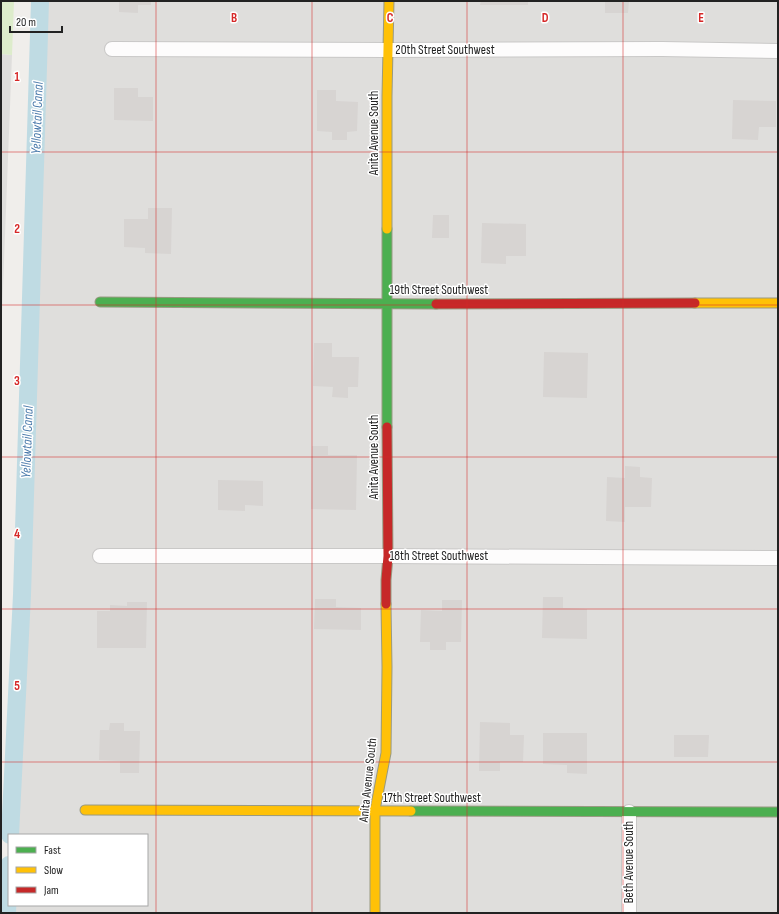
<svg xmlns="http://www.w3.org/2000/svg" width="779" height="914" font-family="'Sofia Sans Condensed',sans-serif">
  <style>
    .residential { fill: #dfdedc }
    .grass { fill: #ddeccb }
    .lines { fill: none; stroke-linecap: round; stroke-linejoin: round }
    .canal { stroke: #bfdbe3; stroke-width: 18 }
    .building { fill: #d7d4d2 }
    .street-casing { stroke: #c9c8c7; stroke-width: 16 }
    .fast-casing { stroke: #999a82; stroke-width: 11 }
    .slow-casing { stroke: #999a82; stroke-width: 11 }
    .jam-casing { stroke: #999a82; stroke-width: 11 }
    .street { stroke: #fdfcfc; stroke-width: 14 }
    .fast { stroke: #4caf50; stroke-width: 9 }
    .slow { stroke: #ffc107; stroke-width: 9 }
    .jam { stroke: #c62828; stroke-width: 9 }
    .grid { fill: none; stroke: #d62828; stroke-width: 1; stroke-opacity: 0.55 }
    .labels { text-anchor: middle; dominant-baseline: central; stroke-width: 3; stroke-linejoin: round; paint-order: stroke }
    .street-label { font-size: 13px; fill: #222; stroke: #fff }
    .water-label { font-size: 14px; font-style: italic; fill: #4a7aab; stroke: #fff }
    .grid-label { font-size: 13px; text-anchor: middle; font-weight: bold; fill: #d62828; stroke: #fff; stroke-width: 3; stroke-linejoin: round; paint-order: stroke }
  </style>
  <rect width="100%" height="100%" fill="#f0eeeb"/>
  <g class="residential">
    <polygon points="46,1 778,1 778,913 14,913 14,905 147,905 147,835 17,835"/>
    <polygon points="1,54 12,55 1,339"/>
  </g>
  <polygon class="grass" points="1,1 14,1 12,55 1,54"/>
  <g class="lines">
    <g class="canal">
      <polyline points="10,835 22,595 40,1"/>
      <polyline points="7,913 9,865"/>
    </g>
  </g>
  <g class="building">
    <polygon points="119,1 151,1 151,5 138,5 138,13 119,12"/>
    <polygon points="481,1 528,1 528,5 480,5"/>
    <polygon points="605,1 629,1 628,13 605,13"/>
    <polygon points="114,88 138,88 138,97 153,97 153,121 114,120"/>
    <polygon points="317,90 336,90 336,101 358,102 357,131 347,132 347,140 332,140 332,132 317,131"/>
    <polygon points="733,100 776,101 776,127 759,127 758,140 732,139"/>
    <polygon points="148,208 172,208 171,254 145,253 145,248 124,247 124,219 148,219"/>
    <polygon points="433,215 449,215 449,238 432,238"/>
    <polygon points="482,223 526,224 526,256 506,256 506,264 481,263"/>
    <polygon points="314,343 332,343 332,357 359,357 358,387 348,387 348,398 332,397 333,387 313,386"/>
    <polygon points="544,352 588,353 587,398 543,397"/>
    <polygon points="312,446 328,446 328,455 357,455 356,510 311,509"/>
    <polygon points="625,466 640,467 640,477 652,478 651,507 625,507 625,522 606,521 607,477 625,478"/>
    <polygon points="218,480 263,481 263,506 245,505 245,511 218,510"/>
    <polygon points="543,597 563,597 563,608 587,609 587,639 542,638"/>
    <polygon points="315,599 336,599 336,607 361,608 361,630 314,629"/>
    <polygon points="442,600 462,600 461,642 446,642 446,650 430,650 430,642 420,642 421,610 442,611"/>
    <polygon points="127,602 147,602 146,648 97,648 97,611 110,611 110,605 127,606"/>
    <polygon points="480,722 510,723 510,735 524,735 523,762 500,762 500,771 479,771"/>
    <polygon points="110,723 124,723 124,731 140,731 139,773 120,773 120,761 99,760 100,730 109,730"/>
    <polygon points="543,733 587,733 587,774 567,773 567,765 543,764"/>
    <polygon points="674,735 709,735 708,757 674,757"/>
  </g>
  <g class="lines">
    <g class="street-casing">
      <g id="street">
        <polyline points="112,49 388,50 662,49 778,51"/>
        <polyline points="100,556 388,556 778,558"/>
        <polyline points="629,913 629,812"/>
      </g>
    </g>
    <g class="fast-casing">
      <g id="fast">
        <polyline points="387,229 387,427"/>
        <polyline points="100,302 436,304"/>
        <polyline points="411,811 778,812"/>
      </g>
    </g>
    <g class="slow-casing">
      <g id="slow">
        <polyline points="387,229 387,96 389,1"/>
        <polyline points="695,303 778,303"/>
        <polyline points="85,810 411,811"/>
        <polyline points="375,913 375,810 386,753 387,667 386,604"/>
      </g>
    </g>
    <g class="jam-casing">
      <g id="jam">
        <polyline points="436,304 695,303"/>
        <polyline points="386,604 386,580 388,556 387,427"/>
      </g>
    </g>
    <use href="#street" class="street"/>
    <use href="#fast" class="fast"/>
    <use href="#slow" class="slow"/>
    <use href="#jam" class="jam"/>
  </g>
  <path class="grid" d="M156 1V913M312 1V913M467 1V913M623 1V913M1 152H778M1 305H778M1 457H778M1 609H778M1 762H778"/>
  <g class="labels">
    <g class="street-label">
      <text x="445" y="50">20th Street Southwest</text>
      <text transform="translate(374 133) rotate(-90)">Anita Avenue South</text>
      <text x="439" y="290">19th Street Southwest</text>
      <text transform="translate(374 457) rotate(-90)">Anita Avenue South</text>
      <text x="439" y="556">18th Street Southwest</text>
      <text transform="translate(368 780) rotate(-84)">Anita Avenue South</text>
      <text x="432" y="798">17th Street Southwest</text>
      <text transform="translate(629 862) rotate(-90)">Beth Avenue South</text>
    </g>
    <g class="water-label">
      <text transform="translate(37 118) rotate(-88)">Yellowtail Canal</text>
      <text transform="translate(27 442) rotate(-88)">Yellowtail Canal</text>
    </g>
  </g>
  <g class="grid-label">
    <text x="234" y="22">B</text>
    <text x="390" y="22">C</text>
    <text x="545" y="22">D</text>
    <text x="701" y="22">E</text>
    <text x="17" y="81">1</text>
    <text x="17" y="233">2</text>
    <text x="17" y="385">3</text>
    <text x="17" y="538">4</text>
    <text x="17" y="690">5</text>
  </g>
  <rect width="779" height="914" fill="none" stroke="#222222" stroke-width="4"/>
  <rect x="8" y="834" width="140" height="72" fill="#ffffff" stroke="#a7a7a7"/>
  <rect x="16" y="847" width="20" height="6" fill="#4caf50" stroke="#a7a7a7"/>
  <text x="44" y="854" font-size="12" fill="#222222">Fast</text>
  <rect x="16" y="867" width="20" height="6" fill="#ffc107" stroke="#a7a7a7"/>
  <text x="44" y="874" font-size="12" fill="#222222">Slow</text>
  <rect x="16" y="887" width="20" height="6" fill="#c62828" stroke="#a7a7a7"/>
  <text x="44" y="894" font-size="12" fill="#222222">Jam</text>
  <path d="M10 26v6h52v-6" fill="none" stroke="#222222" stroke-width="2"/>
  <text x="16" y="26" font-size="12" fill="#222222" stroke="#ffffff" stroke-width="3" paint-order="stroke">20 m</text>
</svg>
